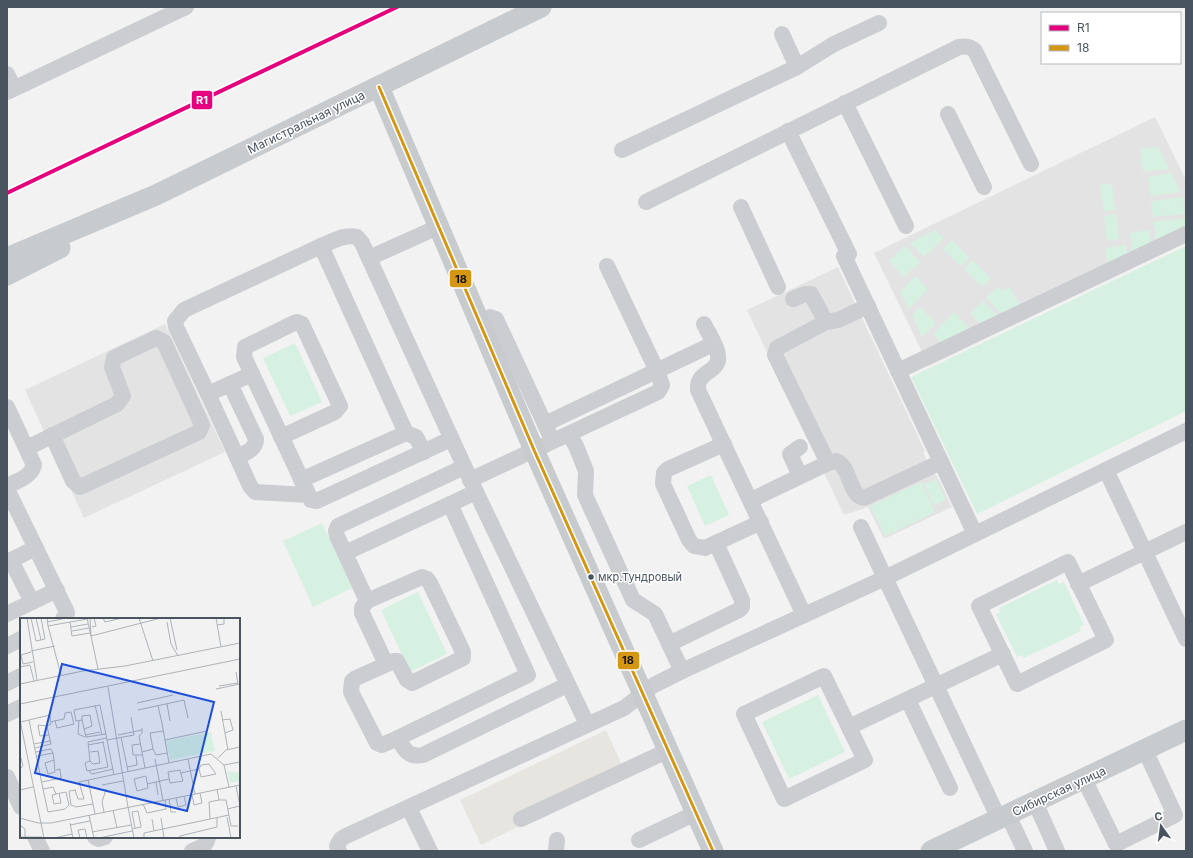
<svg xmlns="http://www.w3.org/2000/svg" width="1193" height="858" font-family="Inter,sans-serif">
  <style>
    .commercial { fill: #e6e5e0 }
    .education { fill: #e4e3e4 }
    .green { fill: #d6f1e1 }
    .lines { fill: none; stroke-linecap: round; stroke-linejoin: round }
    .minor { stroke: #cbcdd0; stroke-width: 16 }
    .major { stroke: #c8cbce; stroke-width: 21 }
    .bus-1-casing { stroke: #fff; stroke-width: 6 }
    .bus-1 { stroke: #d49613; stroke-width: 3 }
    .rail-1-casing { stroke: #fff; stroke-width: 7 }
    .rail-1 { stroke: #e5007d; stroke-width: 4 }
    .bus-dot { fill: #48545f; stroke: #fff; stroke-width: 1.5 }
    .labels { text-anchor: middle; dominant-baseline: central; stroke-width: 3; stroke-linejoin: round; paint-order: stroke }
    .bus-label { font-size: 11px; fill: #48545f; stroke: #fff; text-anchor: start }
    .street-label { font-size: 12px; fill: #48545f; stroke: #fff }
    .inset-road { fill: none; stroke: #aeb3b7; stroke-width: 1 }
    .view { fill: #1d4ed8; fill-opacity: 0.15; stroke: #1d4ed8; stroke-width: 2 }
    .inset-edge { fill: none; stroke: #48545f; stroke-width: 2 }
    .line-badge { stroke: #fff; stroke-width: 1.5 }
    .badge-label { font-size: 11px; text-anchor: middle; font-weight: bold; fill: #fff }
    .pale-badge-label { font-size: 11px; text-anchor: middle; font-weight: bold; fill: #111 }
  </style>
  <rect width="100%" height="100%" fill="#f2f2f2"/>
  <polygon class="commercial" points="606,730 626,774 481,845 460,800"/>
  <g class="education">
    <polygon points="1155,117 1186,180 1186,242 929,366 874,253"/>
    <polygon points="838,267 925,451 923,452 934,475 936,474 952,507 884,539 868,507 844,515 747,310"/>
    <polygon points="165,324 225,452 84,518 25,390"/>
  </g>
  <g class="green">
    <polygon points="1158,147 1169,169 1143,172 1141,149"/>
    <polygon points="1171,173 1181,192 1151,196 1148,177"/>
    <polygon points="1112,183 1115,210 1104,211 1100,185"/>
    <polygon points="1183,197 1185,214 1153,217 1151,201"/>
    <polygon points="1116,214 1119,239 1107,241 1104,216"/>
    <polygon points="1185,218 1186,231 1156,245 1154,222"/>
    <polygon points="935,230 944,238 924,257 910,243"/>
    <polygon points="1149,230 1152,247 1133,255 1130,233"/>
    <polygon points="952,240 969,257 961,266 943,249"/>
    <polygon points="1126,245 1128,258 1108,266 1105,248"/>
    <polygon points="905,246 920,262 904,277 889,261"/>
    <polygon points="1186,246 1186,411 977,514 911,377"/>
    <polygon points="972,260 991,278 982,287 964,269"/>
    <polygon points="915,276 928,289 909,309 900,292"/>
    <polygon points="998,287 1002,291 1010,287 1020,305 1001,313 986,298"/>
    <polygon points="983,301 998,316 981,324 970,314"/>
    <polygon points="920,307 936,323 922,337 912,315"/>
    <polygon points="954,312 970,329 941,343 933,334"/>
    <polygon points="295,343 322,402 290,416 263,358"/>
    <polygon points="711,475 729,515 705,526 687,486"/>
    <polygon points="936,479 946,500 934,505 924,484"/>
    <polygon points="921,482 935,512 885,536 870,506"/>
    <polygon points="322,523 352,588 313,607 283,541"/>
    <polygon points="1057,580 1059,584 1064,582 1084,625 1080,627 1081,631 1024,658 1022,655 1017,657 996,614 1001,612 999,608"/>
    <polygon points="418,592 447,654 410,672 381,610"/>
    <polygon points="818,695 845,752 789,779 762,722"/>
  </g>
  <g class="lines">
    <g class="minor">
      <polyline points="782,34 797,67"/>
      <polyline points="7,74 14,88"/>
      <polyline points="7,92 186,7"/>
      <polyline points="845,103 906,226"/>
      <polyline points="948,114 984,187"/>
      <polyline points="788,131 849,254"/>
      <polyline points="622,150 797,67 834,44 879,23"/>
      <path d="M646 202 959 47C966 46 970 46 975 51L1031 164"/>
      <polyline points="741,207 778,287"/>
      <polyline points="321,246 406,433"/>
      <polyline points="844,256 975,534"/>
      <polyline points="369,258 438,227"/>
      <polyline points="793,299 805,294 811,294 826,322"/>
      <polyline points="479,322 490,317 496,319 549,433"/>
      <path d="M704 324C708 333 717 345 718 355 721 373 696 370 698 390L804 615"/>
      <polyline points="898,371 1186,234"/>
      <polyline points="252,374 244,357 245,347 292,324 297,322 302,324 340,406 335,412 281,437"/>
      <path d="M230 384 256 439C256 450 245 453 237 457L250 486 255 492 308 495"/>
      <polyline points="208,394 237,457"/>
      <path d="M7 407 34 465C31 477 17 481 7 486"/>
      <polyline points="545,424 713,344"/>
      <polyline points="569,434 576,446 586,471 585,495 633,600 655,614 682,671"/>
      <path d="M451 439 321 499 316 501 311 500 252 374 208 394 176 327 175 321 184 310 321 246C334 241 344 234 357 237L362 243 476 492 587 724"/>
      <polyline points="724,444 668,469 664,473 663,484 689,540 694,546 705,548 761,522"/>
      <polyline points="800,447 790,454 800,476"/>
      <polyline points="27,448 117,404 123,396 112,367 114,358 156,338 164,342 202,425 199,432 80,487 73,481 52,435"/>
      <path d="M828 463 836 461C851 466 848 495 864 498L941 462"/>
      <polyline points="1106,470 1186,639"/>
      <polyline points="301,480 406,433 416,437 424,452"/>
      <polyline points="470,480 658,392 662,385 657,371 607,266"/>
      <polyline points="7,489 66,610 67,613 63,619"/>
      <polyline points="751,500 828,463 775,355 777,348 826,322 838,320 868,306"/>
      <polyline points="861,527 999,819"/>
      <polyline points="345,553 476,492"/>
      <polyline points="11,560 32,602"/>
      <polyline points="7,562 36,548"/>
      <polygon points="1068,562 1106,640 1017,684 979,606"/>
      <polyline points="1078,584 1186,532"/>
      <polyline points="367,601 337,536 336,531 338,526 464,467"/>
      <polyline points="7,614 57,590"/>
      <polyline points="669,644 739,610 742,607 742,600 716,543"/>
      <polyline points="7,646 21,639"/>
      <polyline points="386,664 362,613 362,608 367,601 422,577 427,579 430,583 463,652 463,658 412,683 407,680 397,661 394,661 356,678 352,681 351,692 377,743 382,745 398,738 528,675 450,504"/>
      <polygon points="824,676 865,760 784,799 744,714"/>
      <polyline points="7,683 21,676"/>
      <polyline points="908,700 950,788"/>
      <polyline points="7,714 21,707"/>
      <polyline points="849,727 1003,654"/>
      <path d="M398 738C404 749 408 758 423 755L567 685"/>
      <polyline points="7,777 21,807"/>
      <polyline points="1084,779 1116,844 1175,815 1145,750"/>
      <polyline points="1035,802 1057,851"/>
      <polyline points="409,808 430,851"/>
      <polyline points="1008,815 1025,851"/>
      <polyline points="521,819 667,751"/>
      <polyline points="35,837 42,851"/>
      <polyline points="95,837 99,839 105,837"/>
      <polyline points="639,840 696,813"/>
      <path d="M192 851C199 848 207 846 208 837"/>
      <polyline points="339,851 337,846 341,839 346,836 624,708 654,685 682,671 885,578 1186,431"/>
      <polyline points="556,851 557,840"/>
    </g>
    <g class="major">
      <polyline points="379,87 534,450 713,851"/>
      <polyline points="7,258 156,195 541,7"/>
      <polyline points="7,275 60,248"/>
      <polyline points="931,851 1186,730"/>
    </g>
    <g class="bus-1-casing">
      <polyline id="bus-1" points="379,87 534,450 713,851"/>
    </g>
    <use href="#bus-1" class="bus-1"/>
    <g class="rail-1-casing">
      <polyline id="rail-1" points="7,193 397,7"/>
    </g>
    <use href="#rail-1" class="rail-1"/>
  </g>
  <circle class="bus-dot" cx="591" cy="577" r="3.5"/>
  <g class="labels">
    <g class="bus-label">
      <text x="598" y="577">мкр.Тундровый</text>
    </g>
    <g class="street-label">
      <text transform="translate(306 122) rotate(-26)">Магистральная улица</text>
      <text transform="translate(1059 791) rotate(-25)">Сибирская улица</text>
    </g>
  </g>
  <g transform="translate(20 618)">
    <rect width="220" height="220" fill="#f2f2f2"/>
    <path d="M191 114 195 133 150 142 146 123ZM207 153 220 155V163L210 165Z" fill="#d6f1e1"/>
    <path class="inset-road" d="M7 0 17 62M11 0 16 23 25 21 21 0M16 0 21 22M27 0 28 8 67 1M67 0 71 18 70 0M83 0 85 4 102 0M119 0 133 43M150 0 157 32M196 0 201 29M27 4 42 1M50 4 52 18 70 15M147 4 151 26 158 38M197 7 204 6V0M28 8 41 57M51 9 68 6M72 9 76 8 74 0M52 13 69 10M11 33 35 28M11 34 1 37 3 46 13 44M0 49 10 47 14 63M78 51 71 18 141 0M216 54 218 66M0 66 63 53 105 48 220 25M199 68 218 65M88 69 108 189M196 71 220 66M117 85 153 77M0 86 220 41M147 86 150 103M75 87 82 117M138 88 142 105M118 92 164 82 168 100M201 93 208 132M0 102 24 220M9 102 30 97 31 106 27 108M59 102 58 116 65 119M62 102V98L70 97 72 108 64 111M202 102 210 101 213 112 205 115M0 104 9 102 23 171M31 104 34 103 44 101 45 95 51 94 54 106 37 110 35 103M142 105 149 145M122 110V115L119 118 125 150M86 116 66 119 62 102 56 103 54 92 80 87 94 157M65 117 80 114M98 117 122 112M101 119 108 153M87 122 114 117 111 99M145 122 187 113M14 126 30 123M120 126 112 127 113 137H123M68 127 84 124M15 130 31 126 29 117 20 118 18 107 27 108 29 117M133 131 136 137 147 135M16 134 31 131 33 135M70 134 78 133 80 145 73 146 70 143 68 124 86 120M122 134 133 131 130 115 143 113M17 138 33 135 34 142 25 145 28 156 35 154 34 142M198 140 206 132 220 129M135 141 143 182M168 141 175 176M70 143 65 145 67 153 88 149 83 124M204 147 220 144M107 149 117 147 116 138M0 151 3 148 1 140M160 152 163 163 150 165 148 154ZM69 153 72 156 93 151M161 155 179 151 181 159 196 156 189 146 181 147 179 151M126 158 128 170 117 173 114 161ZM68 162 75 196M22 164 41 160 40 151 36 152M136 164 138 177M127 166 149 161M82 167 103 163M216 168 220 188M197 171 199 182H206L211 208H218M0 172 13 169M55 172 58 181H64L59 164 191 136 204 147 209 169M56 172 49 173 51 187 56 189 73 186M36 176 33 169 23 171 28 194 45 191 49 187 46 174 36 176 33 177H32L34 186 41 185 39 175M172 177 174 187 182 185 180 175M156 180 158 189 166 187 164 178M149 181 151 194H156M123 186 127 195 146 191 145 182M108 189 114 220M207 191 220 188M93 192 97 210M84 194 82 184 86 171M69 197 74 220M207 199 211 220M0 200 18 205H31L220 167M141 200 144 220M132 201 134 213M190 201 189 184 199 182M220 203V218M50 205 53 220M0 207 5 211V219M50 207 70 203M112 211 121 209V208L118 193 112 194 115 210M72 214 111 207M0 219H22M34 220 52 216M60 220 58 212 65 211 67 220M79 220 112 213M124 220V215L209 197M159 220 160 218 197 209V200"/>
    <path class="view" d="M42 46 194 84 167 193 15 155Z"/>
    <rect width="220" height="220" class="inset-edge"/>
  </g>
  <g class="line-badge">
    <rect x="191" y="90" width="22" height="20" rx="4" fill="#e5007d"/>
    <rect x="449" y="269" width="23" height="19" rx="4" fill="#d49613"/>
    <rect x="617" y="651" width="23" height="19" rx="4" fill="#d49613"/>
  </g>
  <g class="badge-label">
    <text x="202" y="104">R1</text>
  </g>
  <g class="pale-badge-label">
    <text x="461" y="283">18</text>
    <text x="628" y="664">18</text>
  </g>
  <rect width="1193" height="858" fill="none" stroke="#48545f" stroke-width="16"/>
  <rect x="1041" y="12" width="140" height="52" fill="#ffffff" stroke="#b6bbbf"/>
  <rect x="1049" y="25" width="20" height="6" fill="#e5007d" stroke="#b6bbbf"/>
  <text x="1077" y="32" font-size="12" fill="#48545f">R1</text>
  <rect x="1049" y="45" width="20" height="6" fill="#d49613" stroke="#b6bbbf"/>
  <text x="1077" y="52" font-size="12" fill="#48545f">18</text>
  <g transform="translate(1161 826) rotate(346)" stroke="#ffffff" stroke-width="3" paint-order="stroke">
  <path d="M0-3L7 15L0 10L-7 15Z" fill="#48545f"/>
  <text y="-6" font-size="11" font-weight="bold" text-anchor="middle" fill="#48545f">С</text>
  </g>
</svg>
